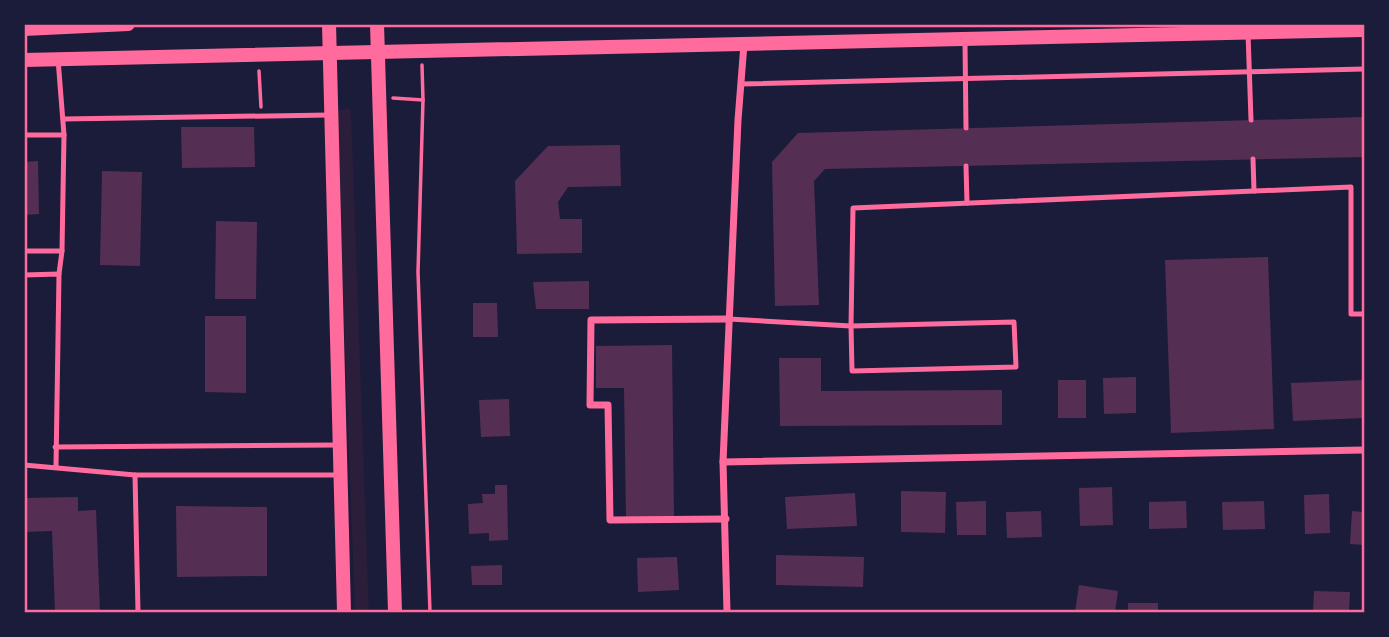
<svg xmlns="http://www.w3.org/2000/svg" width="1389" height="637" font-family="'Roboto Serif',serif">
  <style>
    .green { fill: #2a1e3b }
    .building { fill: #542f53 }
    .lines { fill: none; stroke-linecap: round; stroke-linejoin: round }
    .path { stroke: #ff6b9d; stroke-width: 3.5 }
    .service { stroke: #ff6b9d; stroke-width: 5 }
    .minor { stroke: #ff6b9d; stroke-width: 7 }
    .secondary { stroke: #ff6b9d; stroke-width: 14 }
    .neatline { fill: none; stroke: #ff6b9d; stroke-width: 2.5 }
  </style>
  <rect width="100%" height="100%" fill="#1b1b3a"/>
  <polygon class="green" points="351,109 369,612 355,612 336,110"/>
  <g class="building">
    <polygon points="1364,117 1364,157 825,169 814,181 819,305 775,306 772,162 798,133"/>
    <polygon points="181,127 254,127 255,167 182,168"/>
    <polygon points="620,145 621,186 568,187 558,202 560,219 582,219 582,253 517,254 515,181 548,146"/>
    <polygon points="38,161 39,214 24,215 24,162"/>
    <polygon points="102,171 142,172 140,266 100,265"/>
    <polygon points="216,221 257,222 256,299 215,299"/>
    <polygon points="1268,257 1274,429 1171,433 1165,260"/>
    <polygon points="589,281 589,309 536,309 533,282"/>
    <polygon points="473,303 497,303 498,337 473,337"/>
    <polygon points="205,316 246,316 246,393 205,392"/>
    <polygon points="672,345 674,517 626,517 624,388 596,388 596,346"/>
    <polygon points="779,358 821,358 821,391 1002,390 1002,425 780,426"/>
    <polygon points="1136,377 1136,413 1104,414 1103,378"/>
    <rect x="1058" y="380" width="28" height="38"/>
    <polygon points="1364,380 1364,418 1293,421 1291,383"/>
    <polygon points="509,399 510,436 481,437 479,400"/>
    <polygon points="495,485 507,485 508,540 489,541 489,533 469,534 468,504 483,503 482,494 495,494"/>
    <polygon points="1112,487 1113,525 1080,526 1079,488"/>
    <polygon points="901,491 946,492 945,533 901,532"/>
    <polygon points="855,493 857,526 787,529 785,497"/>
    <polygon points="1329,494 1330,533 1305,534 1304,495"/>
    <polygon points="78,497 78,511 96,510 100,612 55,612 52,531 24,532 24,498"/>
    <polygon points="986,501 986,535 957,535 956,502"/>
    <polygon points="1186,501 1187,528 1149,529 1149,502"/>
    <polygon points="1264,501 1265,529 1223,530 1222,502"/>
    <polygon points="176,506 267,507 267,576 177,577"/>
    <polygon points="1041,511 1042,537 1007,538 1006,512"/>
    <polygon points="1352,511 1364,512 1364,545 1350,544"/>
    <polygon points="776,555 864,557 863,587 776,585"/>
    <polygon points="677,557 679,590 638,592 637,558"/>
    <polygon points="502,565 502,585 472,585 471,566"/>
    <polygon points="1079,585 1118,591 1115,612 1075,612"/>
    <polygon points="1314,591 1350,592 1349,612 1313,612"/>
    <rect x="1128" y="603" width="30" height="9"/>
  </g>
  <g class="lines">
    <g class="path">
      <polyline points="422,65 423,100 418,272 430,612"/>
      <polyline points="259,71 261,107"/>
      <polyline points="393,98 423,100"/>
    </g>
    <g class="service">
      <polyline points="1248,33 1251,120"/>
      <polyline points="965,42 966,128"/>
      <polyline points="741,84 1364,69"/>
      <polyline points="63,119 329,115"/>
      <polyline points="24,135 64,135 58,59"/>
      <polyline points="1253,159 1254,191"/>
      <polyline points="966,166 967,203"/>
      <polyline points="24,251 62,251 64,135"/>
      <polyline points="59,274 62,251"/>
      <polyline points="24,275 59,274 56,466"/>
      <polyline points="729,319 851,326 853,208 1351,187 1351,314 1364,314"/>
      <polygon points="1014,322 1016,367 852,371 851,326"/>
      <polyline points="55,447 339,445"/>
      <polyline points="24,465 135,475 339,475"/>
      <polyline points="135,475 138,612"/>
    </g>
    <g class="minor">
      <polyline points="723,462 1364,450"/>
      <polyline points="726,519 610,520 608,405 590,405 591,320 729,319"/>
      <polyline points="727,612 723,462 738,120 744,44"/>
    </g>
    <g class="secondary">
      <polyline points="329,24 344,612"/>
      <polyline points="377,24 395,612"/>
      <polyline points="24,29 128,24"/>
      <polyline points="24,60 1364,30"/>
    </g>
  </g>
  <rect width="1389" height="637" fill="none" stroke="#1b1b3a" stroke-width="52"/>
  <rect x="26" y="26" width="1337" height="585" class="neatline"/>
</svg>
